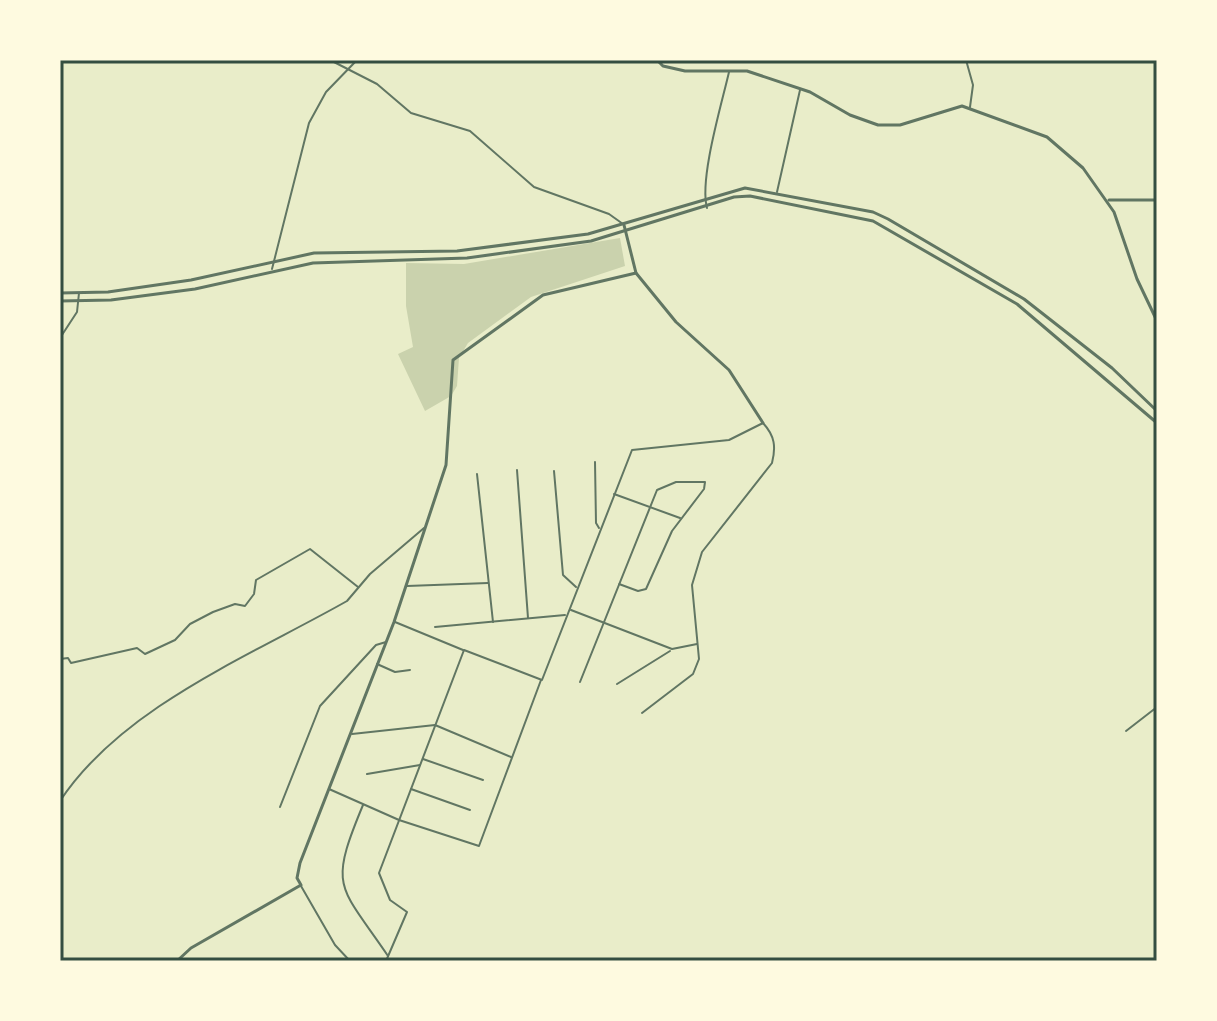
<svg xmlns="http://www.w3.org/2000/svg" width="1217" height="1021" font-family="'Open Sans',sans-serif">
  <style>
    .green { fill: #cad2ad }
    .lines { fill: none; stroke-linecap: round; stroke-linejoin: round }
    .minor { stroke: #617663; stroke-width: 2 }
    .tertiary { stroke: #617663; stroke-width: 3 }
    .neatline { fill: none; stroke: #344e41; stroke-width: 3 }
  </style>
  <rect width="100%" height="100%" fill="#e9edc9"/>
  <polygon class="green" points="620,238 625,266 531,297 468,343 459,358 457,386 451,396 425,411 398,354 413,347 406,306 406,263 464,264"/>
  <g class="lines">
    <g class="minor">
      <polyline points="330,60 377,84 411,113 470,131 534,187 609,214 623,224"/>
      <polyline points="966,60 973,85 970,107"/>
      <polyline points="777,192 800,90"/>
      <path d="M707 208C699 179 722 103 729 72"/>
      <polyline points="272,269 309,123 326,92 357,60"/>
      <polyline points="60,338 77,312 79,293"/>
      <polyline points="595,462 596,523 599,528"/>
      <polyline points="517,470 528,618"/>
      <polyline points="554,471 563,575 576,587"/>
      <polyline points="477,474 493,622"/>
      <polyline points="614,494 680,518"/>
      <polyline points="407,586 488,583"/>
      <polyline points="571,610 672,649 697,644"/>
      <polyline points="395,622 463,650"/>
      <polyline points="435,627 565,615"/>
      <polyline points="60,659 68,658 71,663 137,648 145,654 175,640 190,624 213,612 235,604 245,606 254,594 256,580 310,549 358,587"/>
      <polyline points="377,664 395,672 410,670"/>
      <polyline points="580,682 657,490 676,482 705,482 704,489 672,531 646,589 638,591 619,584"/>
      <polyline points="617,684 670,651"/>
      <polyline points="1126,731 1157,707"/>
      <polyline points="352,734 435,725 511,757"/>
      <polyline points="423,759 483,780"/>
      <polyline points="367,774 420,765"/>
      <polyline points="329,789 399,820 479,846 541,680"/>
      <polyline points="411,789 470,810"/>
      <path d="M60 801C122 707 250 656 347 601L370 574 424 528"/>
      <path d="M363 805C328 889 339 884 388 956"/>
      <polyline points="280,807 320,706 376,645 386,642"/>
      <polyline points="301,886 335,945 350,961"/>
      <path d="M386 961 407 912 390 900 379 873 464 650 542 680 632 450 729 440 763 423C775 436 776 447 772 463L702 552 692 585 699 659 693 674 642 713"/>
    </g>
    <g class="tertiary">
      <polyline points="657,60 663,66 685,71 747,71 810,92 850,115 878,125 900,125 962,106 1047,137 1083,168 1114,212 1137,279 1157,321"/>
      <polyline points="1109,200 1157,200"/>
      <polyline points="624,225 636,273 676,322 729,370 763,423"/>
      <polyline points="60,293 108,292 191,280 314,253 457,251 588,234 745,188 873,212 888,219 1024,299 1112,368 1157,411"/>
      <polyline points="60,301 111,300 195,289 313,263 467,258 591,241 734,197 750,196 873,221 1017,304 1157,423"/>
      <polyline points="177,961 191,948 301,885 297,878 300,863 394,622 446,465 453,360 543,295 636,273"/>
    </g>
  </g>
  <rect width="1217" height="1021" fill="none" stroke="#fefae0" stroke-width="124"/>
  <rect x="62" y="62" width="1093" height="897" class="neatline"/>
</svg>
